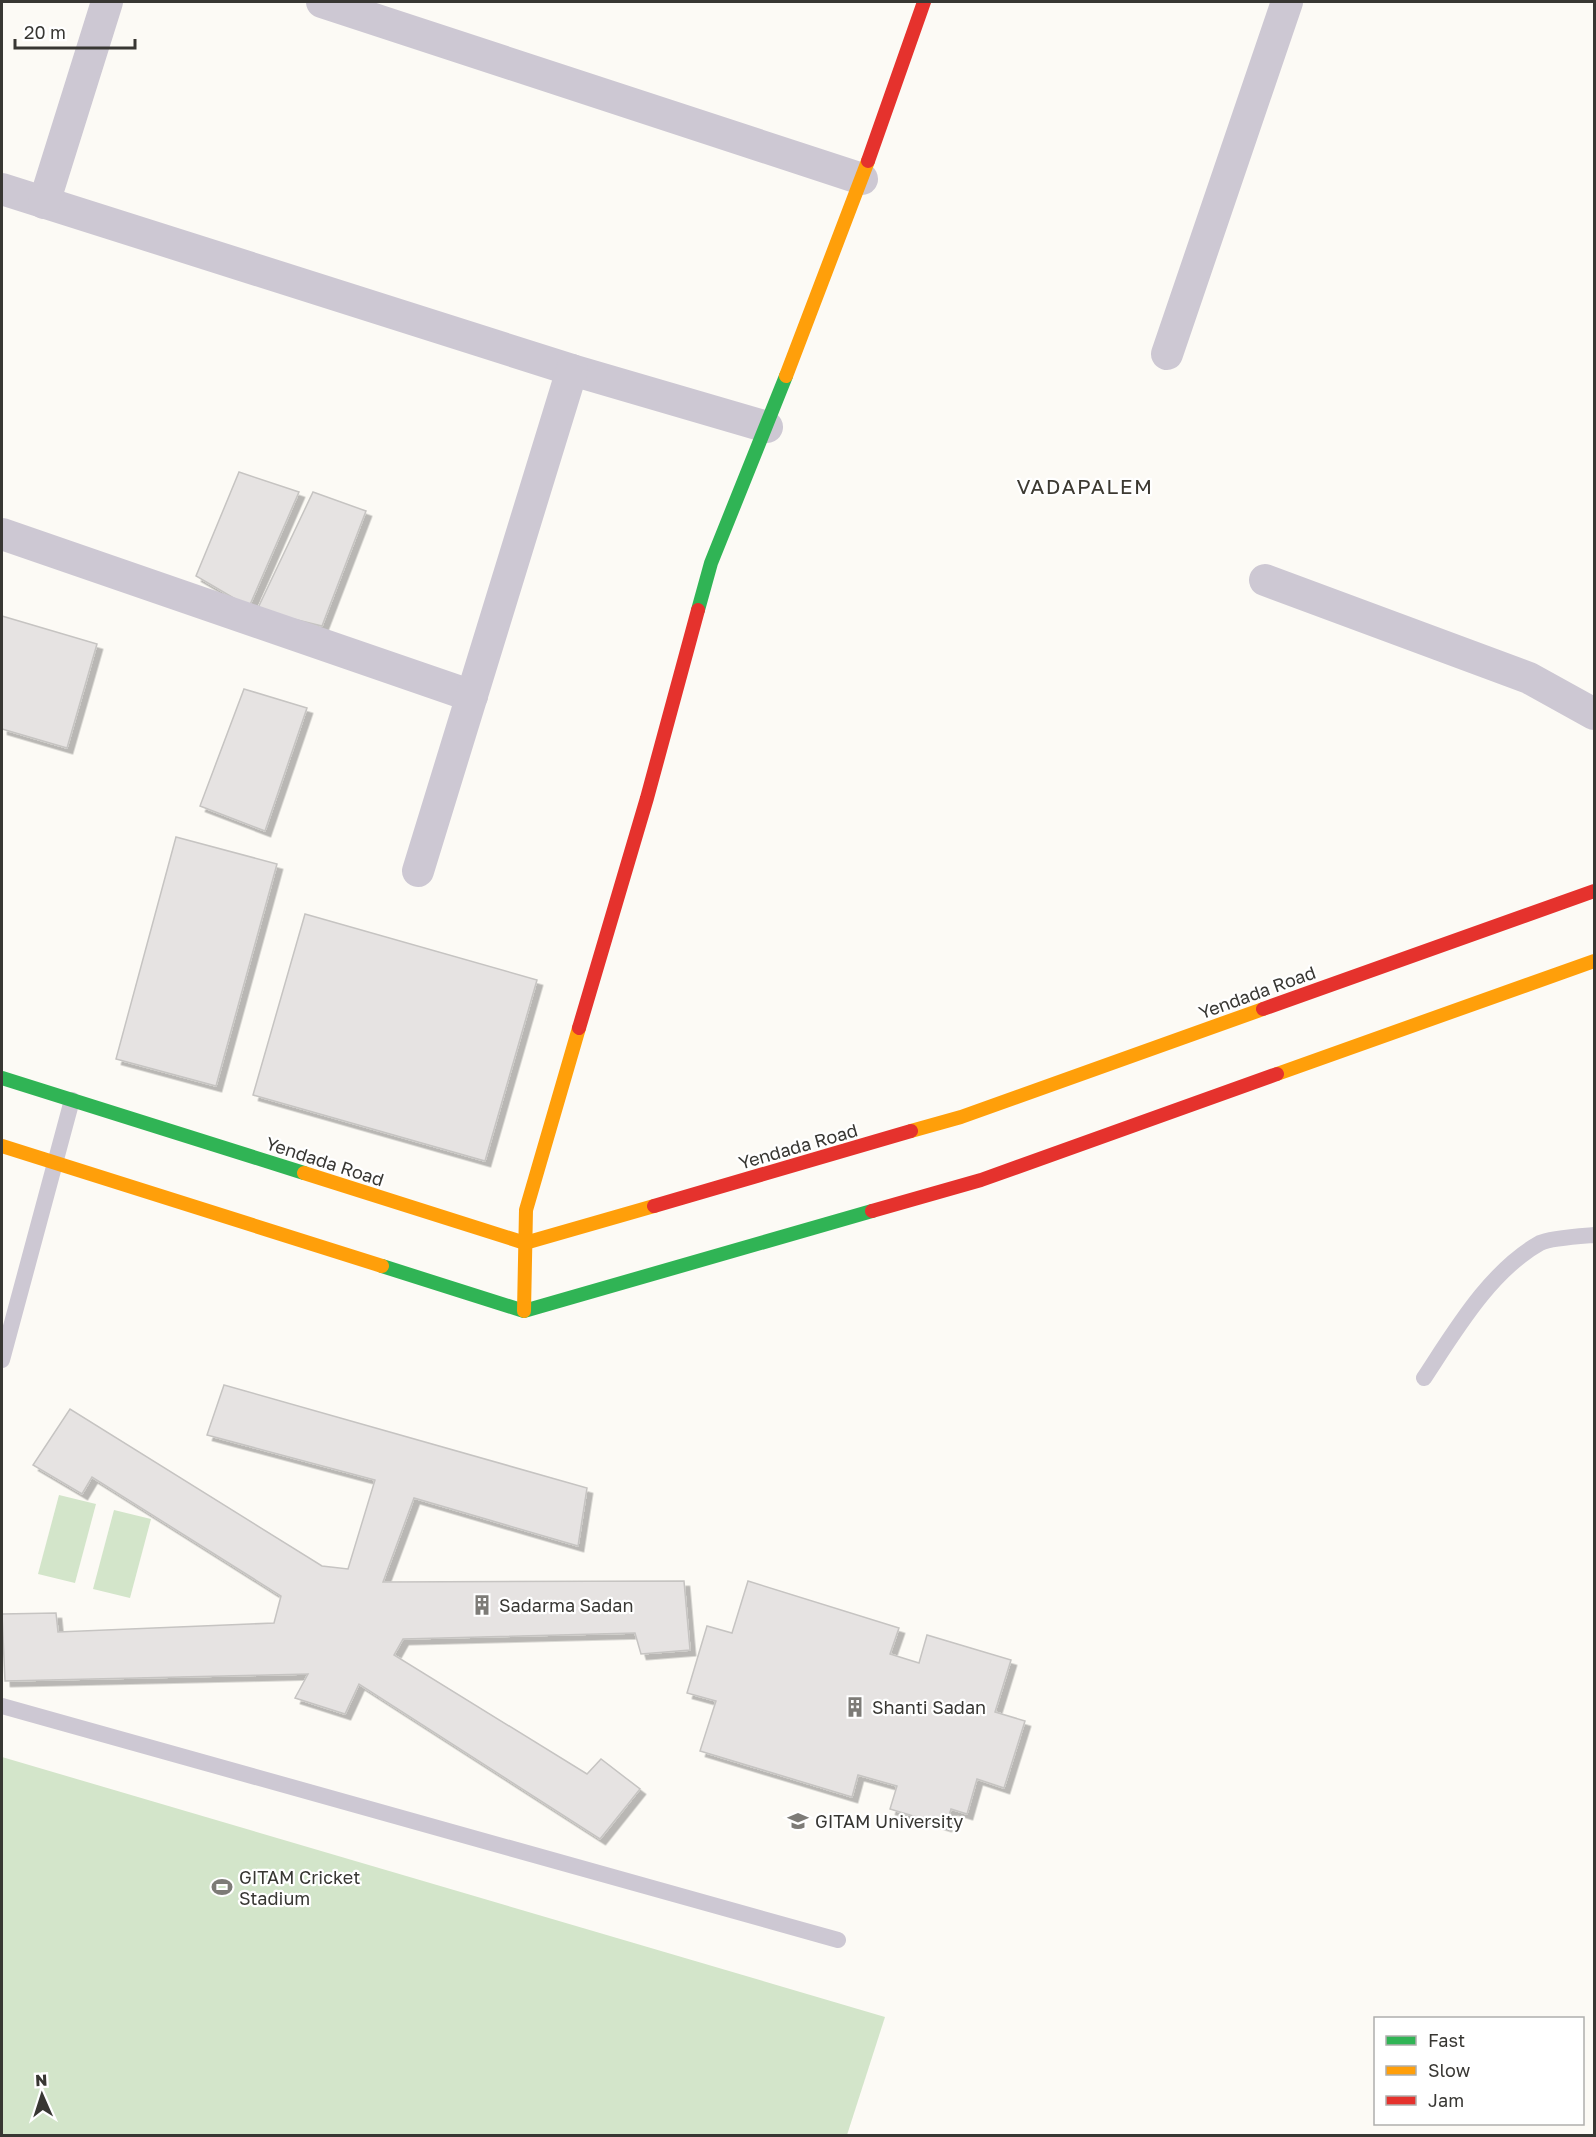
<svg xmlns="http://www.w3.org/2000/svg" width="1596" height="2137" font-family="'Golos Text',sans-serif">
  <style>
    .green { fill: #d3e5ca }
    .building { fill: #e6e3e2; stroke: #c6c4c2; stroke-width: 1.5; filter: url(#shadow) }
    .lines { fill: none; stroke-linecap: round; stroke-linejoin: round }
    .lane { stroke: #cdc8d3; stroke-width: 16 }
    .street { stroke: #cdc8d3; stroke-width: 32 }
    .fast { stroke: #30b455; stroke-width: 14 }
    .slow { stroke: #ff9f0a; stroke-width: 14 }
    .jam { stroke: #e5322d; stroke-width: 14 }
    .labels { text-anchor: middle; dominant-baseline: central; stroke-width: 4.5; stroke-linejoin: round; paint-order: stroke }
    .street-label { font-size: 18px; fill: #383733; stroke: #fff }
    .poi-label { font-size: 18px; fill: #383733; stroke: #fff; text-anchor: start }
    .quarter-label { font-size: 21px; letter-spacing: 1.5px; fill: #3c3931; stroke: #fff }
  </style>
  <defs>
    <filter id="shadow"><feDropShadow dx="5.5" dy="5.5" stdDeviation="0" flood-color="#0004"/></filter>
  </defs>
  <rect width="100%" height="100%" fill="#fcfaf5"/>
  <g class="green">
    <polygon points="59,1495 96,1504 75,1583 38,1574"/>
    <polygon points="114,1510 151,1519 130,1598 93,1589"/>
    <polygon points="2,1757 885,2017 847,2135 2,2135"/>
  </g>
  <g class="building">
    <polygon points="239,472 299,492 249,607 196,576"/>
    <polygon points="313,492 366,511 322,626 257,610"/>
    <polygon points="2,616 97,644 67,748 2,729"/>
    <polygon points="244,689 307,708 265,831 200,806"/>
    <polygon points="176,837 277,864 216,1086 116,1059"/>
    <polygon points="305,914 537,980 485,1161 253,1095"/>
    <polygon points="224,1385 587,1488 578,1546 414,1498 383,1582 684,1581 690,1650 641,1654 635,1633 403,1639 394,1655 587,1774 601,1759 640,1789 600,1839 359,1684 345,1714 295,1698 308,1674 5,1681 2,1614 56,1613 58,1632 274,1623 281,1596 92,1477 82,1494 33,1465 70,1409 322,1566 348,1569 375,1480 207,1435"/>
    <polygon points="748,1581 899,1628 890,1654 919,1663 927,1635 1011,1660 995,1712 1025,1721 1004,1788 977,1779 967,1814 951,1809 946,1826 890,1809 897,1786 858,1775 852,1797 700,1751 716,1701 687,1693 707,1626 732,1633"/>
  </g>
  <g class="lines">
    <g class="lane">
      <polyline points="2,1360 72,1100"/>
      <path d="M1424 1378C1455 1331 1490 1271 1540 1243 1550 1238 1582 1236 1594 1235"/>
      <polyline points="2,1706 838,1940"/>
    </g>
    <g class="street">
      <polyline points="322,2 862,179"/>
      <polyline points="2,189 572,370 767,427"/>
      <polyline points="44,203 107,2"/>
      <polyline points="1167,354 1287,2"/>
      <polyline points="2,534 472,696"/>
      <polyline points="1265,580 1529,678 1594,714"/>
      <polyline points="418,871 572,370"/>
    </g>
    <g class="fast">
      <polyline points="698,610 711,563 786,376"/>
      <polyline points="2,1078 304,1173"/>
      <polyline points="382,1266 524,1311 872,1211"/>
    </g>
    <g class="slow">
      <polyline points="786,376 868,161"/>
      <polyline points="1277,1074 1594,961"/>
      <polyline points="911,1131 961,1117 1263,1009"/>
      <polyline points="2,1146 382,1266"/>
      <polyline points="304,1173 525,1243 654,1206"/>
      <polyline points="524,1311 526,1210 579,1028"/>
    </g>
    <g class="jam">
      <polyline points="868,161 924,2"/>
      <polyline points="1263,1009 1594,891"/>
      <polyline points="579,1028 647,798 698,610"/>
      <polyline points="654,1206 911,1131"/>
      <polyline points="872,1211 981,1180 1277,1074"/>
    </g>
  </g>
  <defs>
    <g id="building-bare" transform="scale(1.62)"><path d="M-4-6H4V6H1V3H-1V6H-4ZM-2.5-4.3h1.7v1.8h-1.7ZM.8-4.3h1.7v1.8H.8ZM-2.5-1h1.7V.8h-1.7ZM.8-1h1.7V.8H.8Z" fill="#7d7b77" stroke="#fff" stroke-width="2.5" paint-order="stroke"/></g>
    <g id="university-bare" transform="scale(1.62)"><path d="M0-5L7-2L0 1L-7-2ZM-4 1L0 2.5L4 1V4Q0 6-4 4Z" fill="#7d7b77" stroke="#fff" stroke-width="2.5" paint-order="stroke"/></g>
    <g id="stadium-bare" transform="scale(1.62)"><path d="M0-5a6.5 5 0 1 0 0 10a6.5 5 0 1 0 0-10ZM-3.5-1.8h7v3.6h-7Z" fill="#7d7b77" stroke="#fff" stroke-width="2.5" paint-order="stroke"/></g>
  </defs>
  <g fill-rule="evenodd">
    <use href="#building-bare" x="482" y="1605"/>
    <use href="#building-bare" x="855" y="1707"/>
    <use href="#university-bare" x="798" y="1821"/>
    <use href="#stadium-bare" x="222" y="1887"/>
  </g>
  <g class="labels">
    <g class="street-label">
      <text transform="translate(1257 992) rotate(-20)">Yendada Road</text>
      <text transform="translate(798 1146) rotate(-16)">Yendada Road</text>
      <text transform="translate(325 1161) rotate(18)">Yendada Road</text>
    </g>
    <g class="poi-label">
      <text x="499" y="1605">Sadarma Sadan</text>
      <text x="872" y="1707">Shanti Sadan</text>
      <text x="815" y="1821">GITAM University</text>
      <text x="239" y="1877">GITAM Cricket<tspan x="239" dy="21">Stadium</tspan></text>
    </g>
    <g class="quarter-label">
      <text x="1085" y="486">VADAPALEM</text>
    </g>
  </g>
  <rect width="1596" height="2137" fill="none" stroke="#383733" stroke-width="6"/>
  <rect x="1374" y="2017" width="210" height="108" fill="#ffffff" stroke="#afafad" stroke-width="1.5"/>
  <rect x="1386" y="2036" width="30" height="9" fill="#30b455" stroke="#afafad" stroke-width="1.5"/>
  <text x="1428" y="2047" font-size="18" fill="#383733">Fast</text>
  <rect x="1386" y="2066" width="30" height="9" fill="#ff9f0a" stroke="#afafad" stroke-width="1.5"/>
  <text x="1428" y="2077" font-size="18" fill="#383733">Slow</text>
  <rect x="1386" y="2096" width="30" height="9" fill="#e5322d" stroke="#afafad" stroke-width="1.5"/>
  <text x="1428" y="2107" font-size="18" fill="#383733">Jam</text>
  <g transform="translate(42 2095) rotate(357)" stroke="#ffffff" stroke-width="4.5" paint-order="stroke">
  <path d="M0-4.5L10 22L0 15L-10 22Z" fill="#383733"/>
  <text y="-9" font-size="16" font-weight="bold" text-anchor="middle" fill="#383733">N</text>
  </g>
  <path d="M15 39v9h120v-9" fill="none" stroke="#383733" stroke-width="3"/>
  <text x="24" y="39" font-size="18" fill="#383733" stroke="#ffffff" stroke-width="4.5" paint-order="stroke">20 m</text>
</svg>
